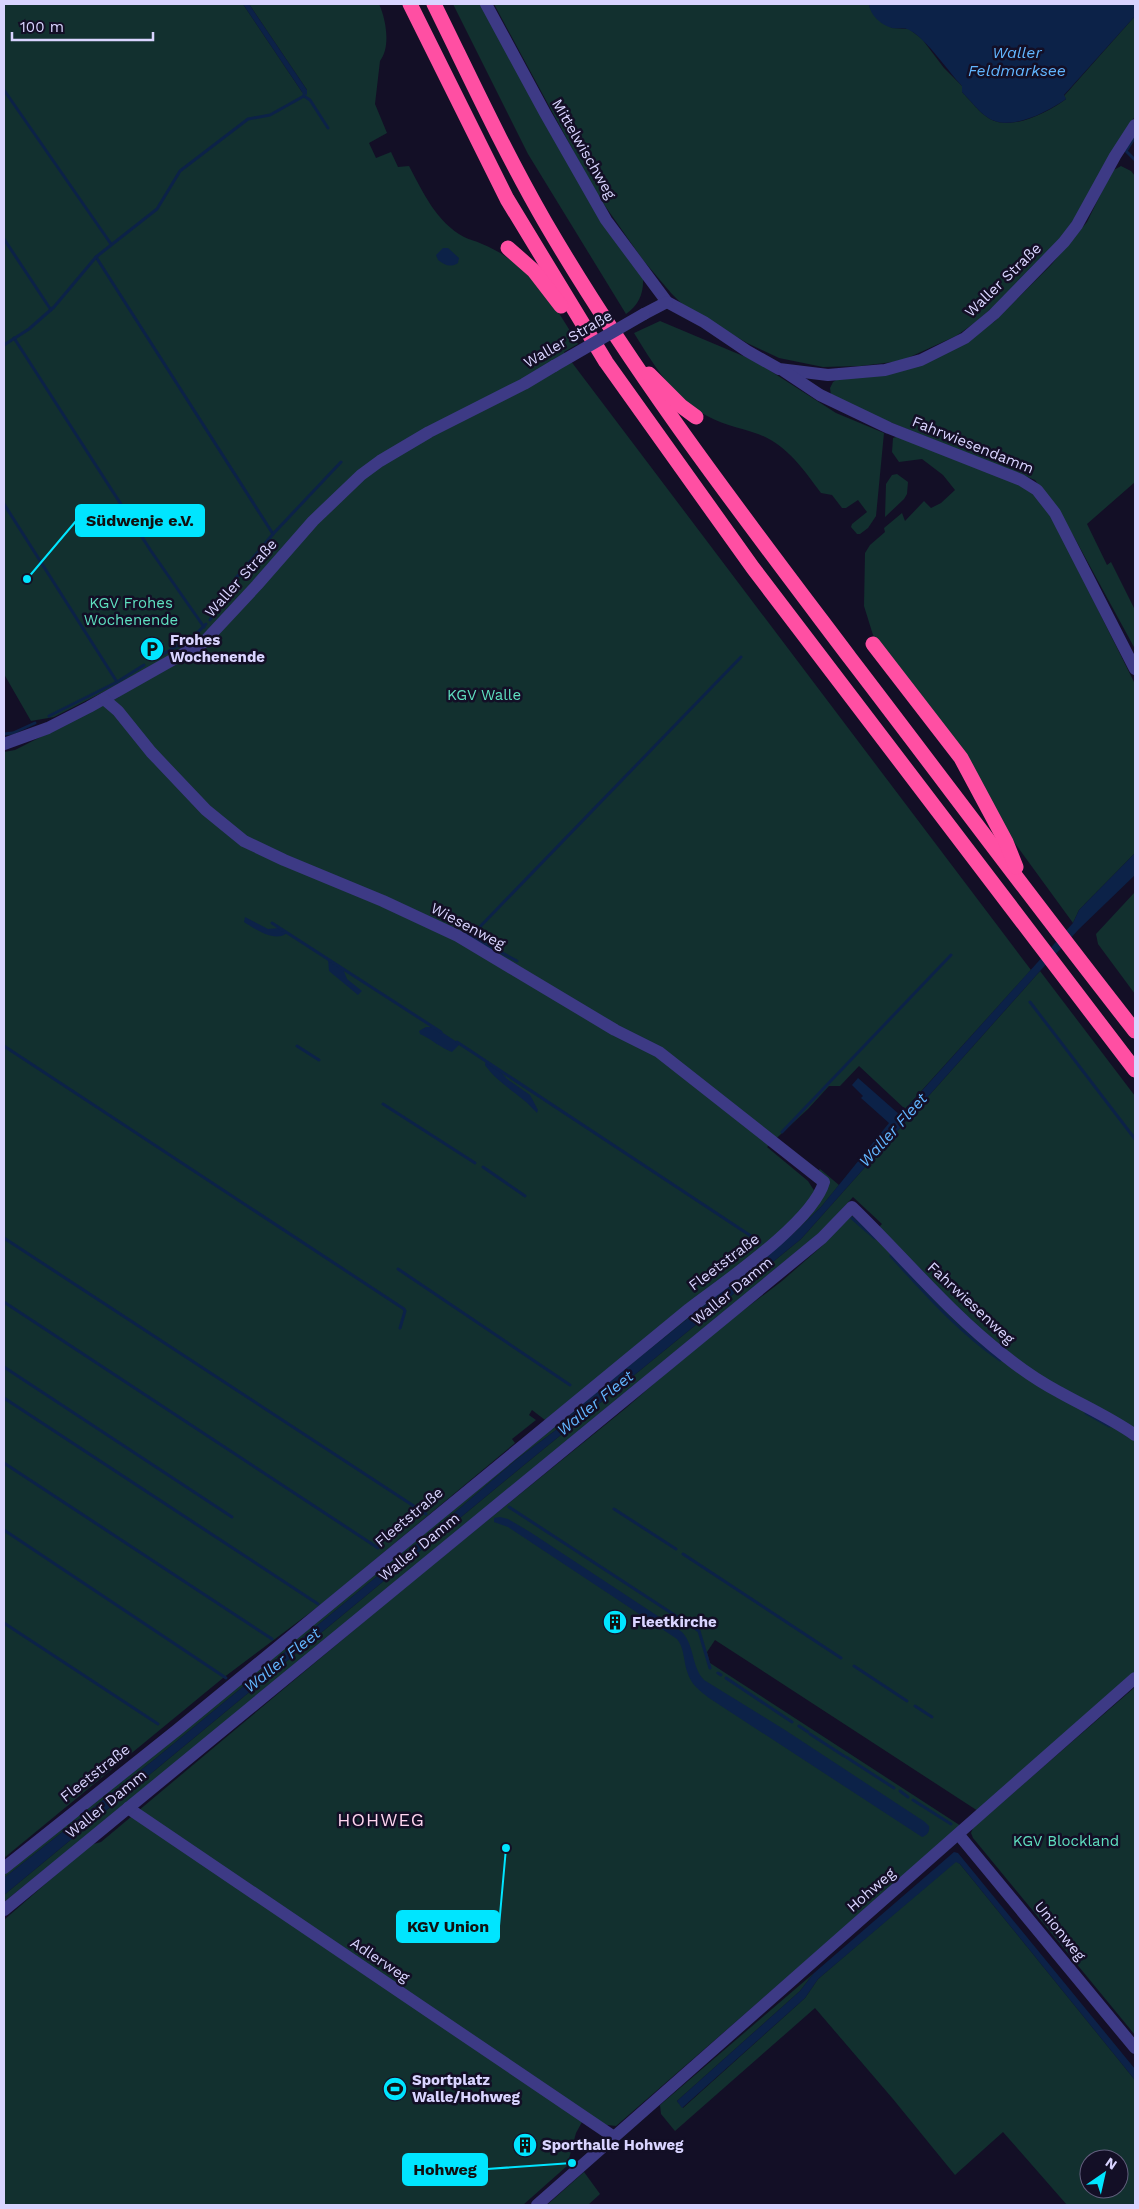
<svg xmlns="http://www.w3.org/2000/svg" width="1139" height="2209" font-family="'Work Sans',sans-serif">
  <style>
    .green { fill: #12302f; fill-rule: evenodd }
    .water { fill: #0c2248 }
    .lines { fill: none; stroke-linecap: round; stroke-linejoin: round }
    .stream { stroke: #0c2248; stroke-width: 3 }
    .minor { stroke: #3d3a85; stroke-width: 12 }
    .highway { stroke: #ff4fa3; stroke-width: 15 }
    .minor-bridge { stroke: #3d3a85; stroke-width: 12 }
    .labels { text-anchor: middle; dominant-baseline: central; stroke-width: 5; stroke-linejoin: round; paint-order: stroke }
    .street-label { font-size: 15px; fill: #d9d4ff; stroke: #130f26 }
    .park-label { font-size: 15px; fill: #5fe0c0; stroke: #130f26 }
    .poi-label { font-size: 15px; font-weight: bold; fill: #d9d4ff; stroke: #130f26; text-anchor: start }
    .water-label { font-size: 16px; font-style: italic; fill: #62b6ff; stroke: #130f26 }
    .quarter-label { font-size: 18px; letter-spacing: 1px; fill: #ffd6f0; stroke: #130f26 }
    .leader { fill: none; stroke: #00e5ff; stroke-width: 2 }
    .callout-dot { fill: #00e5ff; stroke: #130f26; stroke-width: 2 }
    .callout { fill: #00e5ff; stroke: #00e5ff; stroke-width: 2 }
    .callout-label { font-size: 16px; text-anchor: middle; font-weight: bold; fill: #111 }
  </style>
  <rect width="100%" height="100%" fill="#130f26"/>
  <g class="green">
    <path d="M4 4H243L302 92 307 94V90L249 4H379C386 19 391 47 380 61L375 104 387 133 369 143 376 158 391 152 398 167 409 166C423 192 436 222 464 237 470 240 476 241 482 244 495 249 507 257 518 265 544 286 561 316 578 344L564 352 1031 970 905 1109 859 1066 840 1086H829L808 1109 767 1147 808 1181 815 1192 803 1208 768 1243 545 1420 532 1410 529 1415 536 1420 512 1439 515 1443 323 1603 223 1678 4 1858V752L15 750 119 697 115 686 54 717 31 721 4 674Z"/>
    <path d="M453 4H482L643 277C644 293 639 305 626 314L528 154Z"/>
    <path d="M494 4H869L870 8 892 28 909 29 922 39 944 68 962 86V92C970 100 978 111 987 117 1009 133 1047 113 1066 99L1064 96 1135 16V116L1079 212 1060 239 1002 299 976 322 956 336 901 361 860 366 823 367 779 358 747 343 684 306 671 293 643 260 596 193Z"/>
    <polygon points="1121,166 1131,171 1135,176 1135,482 1087,524 1107,565 1111,562 1135,610 1135,649 1073,535 1035,480 847,405 831,395 830,388 833,382 841,377 874,375 994,322 1051,265 1087,222 1112,171"/>
    <path d="M660 321 755 361 836 413 884 433 876 516 868 528 860 534H857L851 527 852 524 867 512 858 500 846 508H842L832 495 821 493C804 470 786 444 758 434 738 427 719 424 700 412 670 393 652 362 634 333Z"/>
    <polygon points="899,436 1029,487 1047,507 1135,684 1135,853 1079,910 1073,923 1014,842 946,729 873,635 864,606 865,553 870,545 885,532 884,528 902,513 905,521 924,501 931,508 941,503 955,490 943,475 922,459 899,462 892,452 893,438"/>
    <polygon points="897,474 908,482 907,494 904,499 885,517 886,484 892,475"/>
    <polygon points="1135,892 1135,994 1098,944 1096,934"/>
    <polygon points="1040,971 1135,1096 1135,1672 978,1811 715,1640 707,1652 710,1663 961,1826 616,2126 582,2122 576,2133 567,2166 523,2205 4,2205 4,1920 90,1845 101,1842 409,1584 626,1408 704,1340 782,1281 822,1246 851,1215 872,1234 882,1224 853,1197 824,1229 168,1770 4,1902 4,1895 524,1465 801,1239"/>
    <polygon points="820,1169 839,1185 821,1207 793,1234 594,1394 567,1418 556,1430 517,1459 460,1508 155,1759 4,1878 4,1872 821,1198 816,1172"/>
    <polygon points="1135,1687 1135,2035 973,1838 971,1833 973,1828"/>
    <path d="M956 1861 960 1864 1135 2080V2205H1067L1003 2132 955 2175 893 2099 815 2008 675 2131 661 2114 660 2105 814 1973 800 1991 677 2101 683 2108 805 1998 818 1979ZM1089 2159H1119V2189H1089Z"/>
    <polygon points="584,2172 600,2194 588,2205 547,2205"/>
  </g>
  <g class="water">
    <polygon points="243,4 249,4 307,90 307,95 302,92"/>
    <path d="M869 4H1135V16L1064 95 1066 99C1047 112 1009 133 987 117 978 111 970 100 962 92V86C948 71 928 41 911 31 906 27 899 29 892 28 881 25 870 15 869 4Z"/>
    <path d="M443 248H448L459 258 458 263C450 268 445 265 438 260L436 255Z"/>
    <polygon points="1135,853 1135,875 1079,929 1040,971 801,1239 524,1465 4,1895 4,1878 155,1759 460,1508 517,1459 556,1430 567,1418 594,1394 793,1234 821,1207 889,1123 861,1098 863,1096 852,1085 858,1078 900,1115 1073,923 1079,910"/>
    <path d="M245 917 268 929 280 928 287 933C275 943 255 929 244 922Z"/>
    <polygon points="328,959 343,969 347,979 362,991 358,995 329,971"/>
    <path d="M426 1027H434L460 1044 452 1052C441 1048 431 1039 420 1034L419 1031Z"/>
    <path d="M486 1060 497 1068 507 1079 530 1095 538 1110 537 1113C521 1094 499 1085 485 1065Z"/>
    <path d="M500 1517 508 1519 530 1532 682 1632C695 1646 691 1666 704 1680L785 1730 925 1822 929 1826C930 1832 927 1835 922 1837L709 1698C700 1691 691 1684 688 1674 683 1661 685 1649 677 1639L508 1527 494 1522V1518Z"/>
    <polygon points="954,1852 958,1853 1135,2069 1135,2080 960,1864 956,1862 818,1979 805,1998 682,2108 677,2101 800,1991 814,1973"/>
  </g>
  <g class="lines">
    <g class="stream">
      <polyline points="4,90 111,244"/>
      <polyline points="304,96 310,100 328,128"/>
      <polyline points="1135,137 1126,151 1135,160"/>
      <polyline points="4,239 51,310"/>
      <polyline points="96,257 273,534"/>
      <polyline points="14,338 151,551 204,627"/>
      <polyline points="4,345 29,329 54,307 96,257 157,209 180,171 248,119 270,115 304,96 304,89"/>
      <polyline points="4,504 117,682"/>
      <polyline points="210,620 236,578 273,534 341,462"/>
      <polyline points="160,656 194,636 206,624"/>
      <polyline points="49,716 117,682 144,665"/>
      <polyline points="4,734 13,733 35,723"/>
      <polyline points="272,923 441,1032"/>
      <polyline points="465,933 517,961"/>
      <polyline points="471,936 741,657"/>
      <polyline points="1030,1002 1135,1139"/>
      <polyline points="457,1042 760,1242"/>
      <polyline points="4,1046 404,1309 405,1311 400,1328"/>
      <polyline points="297,1046 319,1060"/>
      <polyline points="383,1104 475,1163"/>
      <polyline points="782,1132 951,955"/>
      <polyline points="483,1167 525,1196"/>
      <polyline points="852,1218 875,1238"/>
      <polyline points="4,1238 426,1514"/>
      <path d="M891 1256C925 1293 959 1332 1000 1360"/>
      <polyline points="398,1269 570,1385"/>
      <polyline points="4,1302 378,1548"/>
      <polyline points="4,1367 232,1517"/>
      <polyline points="4,1398 318,1604"/>
      <polyline points="1086,1413 1109,1426"/>
      <polyline points="4,1463 272,1639"/>
      <polyline points="509,1507 699,1631 710,1668"/>
      <polyline points="614,1509 676,1549"/>
      <polyline points="4,1530 226,1678"/>
      <polyline points="683,1554 841,1658"/>
      <polyline points="4,1623 158,1724"/>
      <polyline points="854,1666 907,1701"/>
      <polyline points="718,1673 721,1675"/>
      <polyline points="726,1678 792,1722"/>
      <polyline points="915,1706 932,1717"/>
      <polyline points="799,1726 808,1732"/>
      <polyline points="810,1734 844,1756"/>
      <polyline points="846,1757 894,1788"/>
      <polyline points="900,1791 908,1797"/>
      <polyline points="913,1800 951,1824"/>
    </g>
    <g class="minor">
      <polyline points="486,4 545,113 606,220 667,302 704,322 747,351 779,369 828,375 885,370 921,360 965,338 994,314 1064,242 1077,225 1115,156 1135,125"/>
      <polyline points="644,314 667,302"/>
      <polyline points="784,371 820,395 889,428 1021,480 1037,490 1055,513 1135,669"/>
      <polyline points="4,744 48,728 89,707 204,642 257,585 313,521 361,475 380,461 429,432 524,384 554,366"/>
      <polyline points="128,1808 614,2137"/>
      <polyline points="959,1835 1135,2048"/>
      <path d="M4 1868 177 1730 689 1309C723 1283 813 1222 824 1182L659 1052 615 1030 458 936 383 901 284 860 244 841 206 810 151 752 118 711 104 699"/>
      <path d="M4 1910 822 1238 852 1207C903 1256 948 1312 1005 1356 1021 1369 1040 1382 1059 1392 1084 1406 1111 1418 1135 1435"/>
      <polyline points="537,2205 1135,1678"/>
    </g>
    <g class="highway">
      <polyline points="410,4 507,199 606,362 753,568 1135,1070"/>
      <path d="M434 4C470 77 504 151 545 222 634 375 743 516 850 658 945 782 1038 908 1135 1031"/>
      <polyline points="508,248 534,271 561,306"/>
      <polyline points="649,374 681,406 696,417"/>
      <polyline points="873,644 961,758 1006,842 1016,867"/>
    </g>
    <polyline class="minor-bridge" points="554,366 644,314"/>
  </g>
  <defs>
    <g id="parking-disc" transform="scale(1.25)"><circle r="9.5" fill="#00e5ff" stroke="#130f26"/><path d="M-3.5-5.5H1a3.5 3.5 0 0 1 0 7H-1V5.5H-3.5ZM-1-3.4V-.6H.8a1.4 1.4 0 0 0 0-2.8Z" fill="#111"/></g>
    <g id="building-disc" transform="scale(1.25)"><circle r="9.5" fill="#00e5ff" stroke="#130f26"/><path d="M-4-6H4V6H1V3H-1V6H-4ZM-2.5-4.3h1.7v1.8h-1.7ZM.8-4.3h1.7v1.8H.8ZM-2.5-1h1.7V.8h-1.7ZM.8-1h1.7V.8H.8Z" fill="#111"/></g>
    <g id="stadium-disc" transform="scale(1.25)"><circle r="9.5" fill="#00e5ff" stroke="#130f26"/><path d="M0-5a6.5 5 0 1 0 0 10a6.5 5 0 1 0 0-10ZM-3.5-1.8h7v3.6h-7Z" fill="#111"/></g>
  </defs>
  <g fill-rule="evenodd">
    <use href="#parking-disc" x="152" y="649"/>
    <use href="#building-disc" x="615" y="1622"/>
    <use href="#stadium-disc" x="395" y="2089"/>
    <use href="#building-disc" x="525" y="2145"/>
  </g>
  <g class="labels">
    <g class="street-label">
      <text transform="translate(584 149) rotate(60)">Mittelwischweg</text>
      <text transform="translate(1003 280) rotate(-44)">Waller Straße</text>
      <text transform="translate(568 339) rotate(-30)">Waller Straße</text>
      <text transform="translate(973 445) rotate(22)">Fahrwiesendamm</text>
      <text transform="translate(241 578) rotate(-48)">Waller Straße</text>
      <text transform="translate(468 926) rotate(28)">Wiesenweg</text>
      <text transform="translate(724 1262) rotate(-37)">Fleetstraße</text>
      <text transform="translate(732 1291) rotate(-39)">Waller Damm</text>
      <text transform="translate(971 1303) rotate(43)">Fahrwiesenweg</text>
      <text transform="translate(409 1517) rotate(-40)">Fleetstraße</text>
      <text transform="translate(419 1547) rotate(-39)">Waller Damm</text>
      <text transform="translate(95 1773) rotate(-38)">Fleetstraße</text>
      <text transform="translate(106 1804) rotate(-39)">Waller Damm</text>
      <text transform="translate(871 1890) rotate(-41)">Hohweg</text>
      <text transform="translate(1060 1931) rotate(51)">Unionweg</text>
      <text transform="translate(380 1960) rotate(34)">Adlerweg</text>
    </g>
    <g class="park-label">
      <text x="131" y="603">KGV Frohes<tspan x="131" dy="17">Wochenende</tspan></text>
      <text x="484" y="695">KGV Walle</text>
      <text x="1066" y="1841">KGV Blockland</text>
    </g>
    <g class="poi-label">
      <text x="170" y="640">Frohes<tspan x="170" dy="17">Wochenende</tspan></text>
      <text x="632" y="1622">Fleetkirche</text>
      <text x="412" y="2080">Sportplatz<tspan x="412" dy="17">Walle/Hohweg</tspan></text>
      <text x="542" y="2145">Sporthalle Hohweg</text>
    </g>
    <g class="water-label">
      <text x="1017" y="52">Waller<tspan x="1017" dy="18">Feldmarksee</tspan></text>
      <text transform="translate(893 1130) rotate(-48)">Waller Fleet</text>
      <text transform="translate(595 1403) rotate(-39)">Waller Fleet</text>
      <text transform="translate(282 1660) rotate(-39)">Waller Fleet</text>
    </g>
    <g class="quarter-label">
      <text x="381" y="1819">HOHWEG</text>
    </g>
  </g>
  <path class="leader" d="M27 579L76 521M506 1848L499 1926M572 2163L487 2169"/>
  <g class="callout-dot">
    <circle cx="27" cy="579" r="5"/>
    <circle cx="506" cy="1848" r="5"/>
    <circle cx="572" cy="2163" r="5"/>
  </g>
  <g class="callout">
    <rect x="76" y="505" width="128" height="31" rx="5"/>
    <rect x="397" y="1911" width="102" height="31" rx="5"/>
    <rect x="403" y="2154" width="84" height="31" rx="5"/>
  </g>
  <g class="callout-label">
    <text x="140" y="526">Südwenje e.V.</text>
    <text x="448" y="1932">KGV Union</text>
    <text x="445" y="2175">Hohweg</text>
  </g>
  <rect width="1139" height="2209" fill="none" stroke="#d9d4ff" stroke-width="10"/>
  <g transform="translate(1104 2174) rotate(34)"><circle r="24" fill="#130f26" stroke="#625e7d"/>
  <path d="M0-4L9 19L0 12L-9 19Z" fill="#00e5ff"/>
  <text y="-8" font-size="14" font-weight="bold" text-anchor="middle" fill="#d9d4ff">N</text>
  </g>
  <path d="M12 32v8h141v-8" fill="none" stroke="#d9d4ff" stroke-width="2.5"/>
  <text x="20" y="32" font-size="15" fill="#d9d4ff" stroke="#130f26" stroke-width="4" paint-order="stroke">100 m</text>
</svg>
